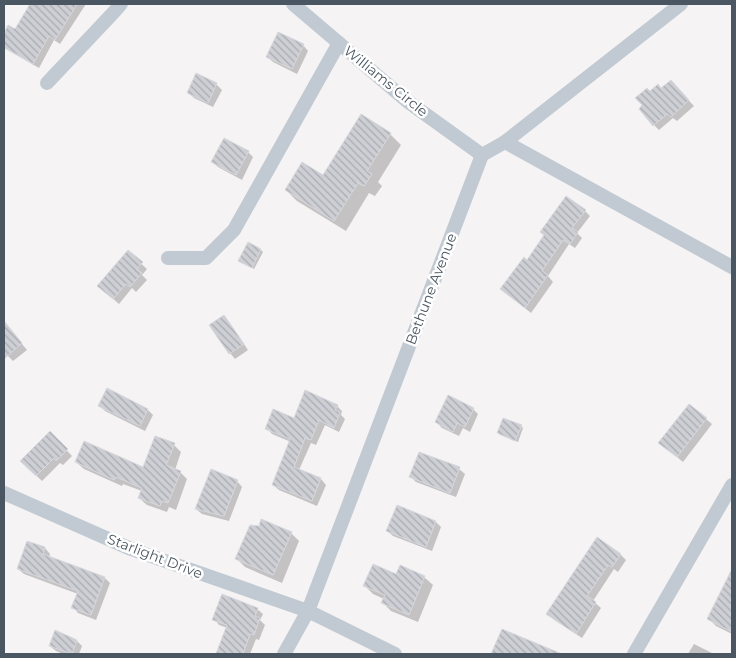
<svg xmlns="http://www.w3.org/2000/svg" width="736" height="658" font-family="Montserrat,sans-serif">
  <style>
    .shadow { fill: #0003 }
    .building { fill: url(#building-back-hatch); stroke: #d7d9de }
    .lines { fill: none; stroke-linecap: round; stroke-linejoin: round }
    .street { stroke: #c1cad2; stroke-width: 14 }
    .labels { text-anchor: middle; dominant-baseline: central; stroke-width: 5; stroke-linejoin: round; paint-order: stroke }
    .street-label { font-size: 14px; fill: #4a5661; stroke: #fff }
  </style>
  <defs>
    <pattern id="building-back-hatch" width="6" height="6" patternUnits="userSpaceOnUse" patternTransform="scale(1.25)"><rect width="6" height="6" fill="#cdcfd5"/><path d="M-1 5l2 2M0 0l6 6M5-1l2 2" fill="none" stroke="#a8abb0"/></pattern>
  </defs>
  <rect width="100%" height="100%" fill="#f5f3f3"/>
  <g class="shadow">
    <polygon points="31,4 86,4 60,44 54,40 39,68 4,48 4,35 9,27 15,30"/>
    <polygon points="303,45 308,51 297,74 273,62 267,57"/>
    <polygon points="671,82 694,106 677,121 673,118 659,130 654,125 651,93 661,89"/>
    <polygon points="216,84 222,90 213,107 194,98 188,92"/>
    <polygon points="390,134 401,145 378,182 382,186 375,196 369,193 346,231 297,201 286,190 323,177"/>
    <polygon points="248,152 253,157 242,180 218,167 212,162"/>
    <polygon points="585,211 590,216 577,233 582,238 575,248 569,244 548,276 553,282 531,313 507,294 528,262"/>
    <polygon points="261,250 263,252 254,269 240,261"/>
    <polygon points="128,252 147,269 142,275 147,280 136,292 132,288 119,304 104,291"/>
    <polygon points="224,316 229,322 248,350 235,359 230,353"/>
    <polygon points="4,322 27,350 13,361 4,352"/>
    <polygon points="100,406 148,410 153,415 145,431 105,411"/>
    <polygon points="337,406 342,411 341,415 345,419 339,432 325,425 316,445 311,443 299,470 321,479 326,485 317,506 279,490 273,485 291,442 272,434 267,428"/>
    <polygon points="473,409 478,414 470,432 463,428 459,436 442,428 436,422"/>
    <polygon points="706,419 712,424 683,462 660,443"/>
    <polygon points="521,426 523,428 518,442 501,435 498,433"/>
    <polygon points="50,433 72,456 63,465 60,463 42,481 21,461"/>
    <polygon points="174,445 181,452 175,470 180,472 187,479 176,510 169,507 167,512 147,505 139,498 142,491 123,484 122,486 84,469 76,462 144,469"/>
    <polygon points="459,469 465,474 456,497 416,482 411,477"/>
    <polygon points="237,481 242,487 229,521 202,514 196,509"/>
    <polygon points="397,506 436,522 441,527 432,551 393,536 387,531"/>
    <polygon points="291,533 299,541 282,583 245,567 237,559"/>
    <polygon points="45,548 50,554 49,558 105,578 110,583 96,620 78,613 73,607 78,594 24,574 18,569"/>
    <polygon points="620,554 626,560 618,572 614,569 593,601 601,608 582,638 553,619 547,614"/>
    <polygon points="731,574 732,574 732,634 716,626 709,619"/>
    <polygon points="397,575 424,577 433,585 418,622 391,611 383,603 384,599 373,594 365,586"/>
    <polygon points="257,609 263,614 260,620 265,625 259,640 256,639 250,654 218,654 228,628 219,625 214,619"/>
    <polygon points="502,630 547,653 550,654 492,654"/>
    <polygon points="77,641 82,646 79,654 63,654 56,651 50,646"/>
    <polygon points="694,644 714,654 688,654"/>
  </g>
  <g class="building">
    <polygon points="30,4 77,4 55,40 49,36 33,64 4,47 4,33 8,25 15,29"/>
    <polygon points="278,32 304,44 292,69 266,57"/>
    <polygon points="196,73 217,83 208,103 187,93"/>
    <polygon points="671,80 689,100 671,117 667,114 653,126 639,109 642,105 635,98 647,88 650,91 658,84 661,88"/>
    <polygon points="361,114 391,133 367,171 372,174 364,186 358,183 334,221 285,190 302,162 323,175"/>
    <polygon points="224,138 249,151 236,175 211,162"/>
    <polygon points="566,196 586,210 572,228 578,232 570,244 563,240 542,271 548,275 525,308 500,289 524,257 527,260 544,235 540,232"/>
    <polygon points="248,242 261,249 252,268 238,261"/>
    <polygon points="128,250 143,262 137,269 142,273 130,287 126,284 113,299 97,286"/>
    <polygon points="224,315 244,344 229,354 209,325"/>
    <polygon points="4,321 22,343 4,359"/>
    <polygon points="107,388 148,409 140,426 98,406"/>
    <polygon points="305,390 338,405 335,410 340,412 334,428 319,420 311,440 305,438 294,467 321,478 312,501 272,485 290,439 265,429 273,409 294,418"/>
    <polygon points="448,395 474,408 465,427 457,423 453,432 435,422"/>
    <polygon points="689,404 707,418 677,457 658,443"/>
    <polygon points="503,418 522,425 515,441 497,433"/>
    <polygon points="50,431 68,449 56,461 54,458 36,476 20,461"/>
    <polygon points="155,436 175,443 166,465 181,471 168,503 162,501 160,506 138,498 142,488 116,477 114,480 75,462 84,441 143,467"/>
    <polygon points="419,452 460,467 450,493 409,477"/>
    <polygon points="211,469 238,480 224,516 195,509"/>
    <polygon points="397,505 436,521 426,547 386,531"/>
    <polygon points="261,519 292,532 273,575 235,559 250,525 259,526"/>
    <polygon points="597,537 621,554 612,567 608,565 587,596 596,602 576,634 546,614"/>
    <polygon points="27,541 45,547 43,554 105,577 91,615 71,608 78,591 17,569"/>
    <polygon points="373,564 396,574 400,565 425,576 409,615 381,603 385,595 363,586"/>
    <polygon points="732,569 732,632 707,619"/>
    <polygon points="222,594 258,608 255,616 260,618 254,635 250,634 243,654 216,654 227,625 212,620"/>
    <polygon points="502,629 562,654 491,654"/>
    <polygon points="55,630 77,640 72,654 49,646"/>
  </g>
  <g class="lines">
    <g class="street">
      <polyline points="293,4 407,101 482,155"/>
      <polyline points="47,83 114,12 121,4"/>
      <polyline points="505,142 732,267"/>
      <polyline points="168,258 206,258 234,230 339,43"/>
      <polyline points="4,493 131,549 308,611 395,654"/>
      <polyline points="284,654 308,611 482,155 505,142 681,4"/>
      <polyline points="634,654 732,485"/>
    </g>
  </g>
  <g class="labels">
    <g class="street-label">
      <text transform="translate(386 81) rotate(39)">Williams Circle</text>
      <text transform="translate(431 289) rotate(-69)">Bethune Avenue</text>
      <text transform="translate(155 556) rotate(21)">Starlight Drive</text>
    </g>
  </g>
  <rect width="736" height="658" fill="none" stroke="#4a5661" stroke-width="10"/>
</svg>
